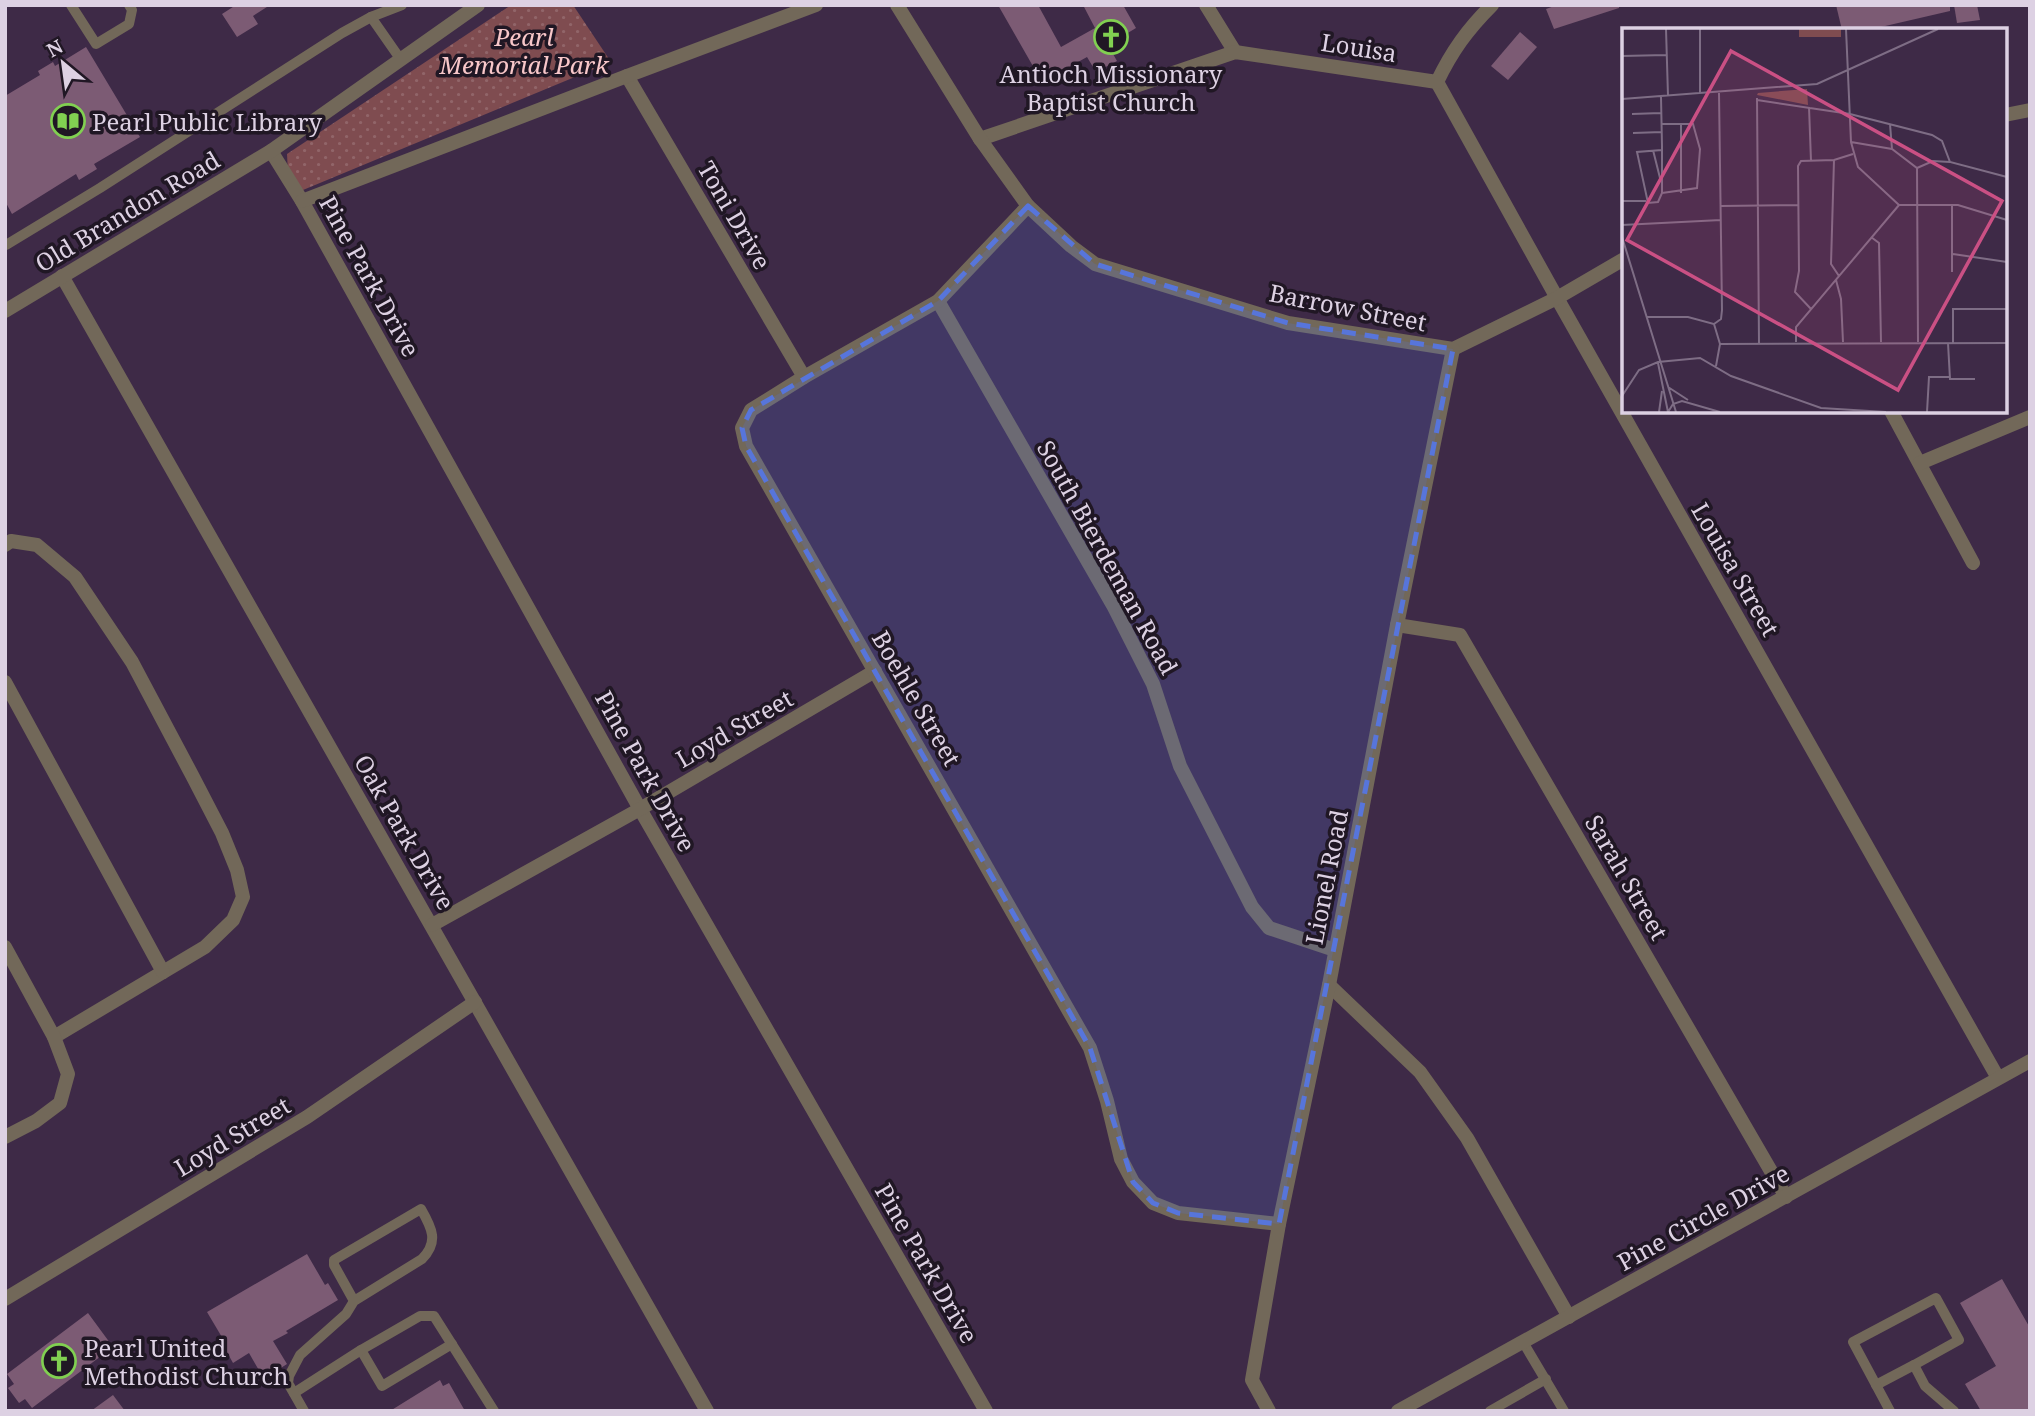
<svg xmlns="http://www.w3.org/2000/svg" width="2035" height="1416" font-family="'Noto Serif',serif">
  <style>
    .grass { fill: url(#grass-dots) }
    .building { fill: #7c5b74 }
    .lines { fill: none; stroke-linecap: round; stroke-linejoin: round }
    .service { stroke: #726859; stroke-width: 10 }
    .minor { stroke: #726859; stroke-width: 14 }
    .tertiary { stroke: #726859; stroke-width: 14 }
    .marked { fill: #5775db; fill-opacity: 0.2; stroke: #5775db; stroke-width: 5; stroke-dasharray: 14 9; stroke-linejoin: round }
    .labels { text-anchor: middle; dominant-baseline: central; stroke-width: 7; stroke-linejoin: round; paint-order: stroke }
    .park-label { font-size: 24px; font-style: italic; fill: #f8c7c9; stroke: #201724 }
    .street-label { font-size: 24px; fill: #ddd1e3; stroke: #201724 }
    .poi-label { font-size: 24px; fill: #ddd1e3; stroke: #201724; text-anchor: start }
    .inset-road { fill: none; stroke: #7e6d85; stroke-width: 2 }
    .view { fill: #ca5084; fill-opacity: 0.15; stroke: #ca5084; stroke-width: 3.5 }
    .inset-edge { fill: none; stroke: #ddd1e3; stroke-width: 3.5 }
  </style>
  <defs>
    <pattern id="grass-dots" width="8" height="8" patternUnits="userSpaceOnUse" patternTransform="scale(1.75)"><rect width="8" height="8" fill="#7f4c50"/><path d="M2 2h.1M6 6h.1" fill="none" stroke="#916569" stroke-width="1.8" stroke-linecap="round"/></pattern>
  </defs>
  <rect width="100%" height="100%" fill="#3e2a47"/>
  <polygon class="grass" points="511,5 573,5 611,62 303,190 288,172 287,154"/>
  <g class="building">
    <polygon points="236,5 270,5 253,16 258,24 237,37 222,14"/>
    <polygon points="998,5 1038,5 1061,47 1095,28 1083,5 1123,5 1136,28 1108,45 1117,61 1096,72 1087,57 1042,82"/>
    <polygon points="1557,5 1619,5 1619,8 1554,29 1546,9"/>
    <polygon points="1836,5 1950,5 1950,11 1868,30 1842,30"/>
    <polygon points="1954,5 1977,5 1980,20 1957,23"/>
    <polygon points="1520,32 1537,47 1508,80 1491,66"/>
    <polygon points="86,47 140,137 94,164 97,169 79,180 76,174 12,214 5,201 5,96 40,75 38,71 53,62 55,66"/>
    <polygon points="307,1254 325,1285 328,1283 338,1300 286,1331 288,1333 273,1341 287,1364 264,1379 249,1353 233,1363 223,1345 226,1344 207,1312"/>
    <polygon points="2002,1279 2030,1328 2030,1411 1981,1411 1965,1384 1996,1366 1960,1303"/>
    <polygon points="88,1313 113,1347 32,1408 25,1399 19,1403 8,1388 14,1384 7,1374"/>
    <polygon points="440,1380 443,1386 449,1383 465,1411 390,1411"/>
    <polygon points="113,1395 125,1411 91,1411"/>
  </g>
  <g class="lines">
    <g class="service">
      <polyline points="71,5 96,44 129,24 132,10 129,5"/>
      <polyline points="371,17 402,5"/>
      <polyline points="6,245 100,188 342,33 371,17 401,60"/>
      <polyline points="1523,1342 1564,1411"/>
      <polyline points="361,1350 382,1386 452,1344"/>
      <polyline points="1876,1385 1914,1365"/>
      <polyline points="294,1393 361,1350 420,1316 434,1316 494,1411"/>
      <path d="M304 1411 288 1383 289 1376 300 1355 346 1314 354 1301 422 1259C439 1242 432 1228 421 1209L334 1260V1265L354 1301"/>
      <polyline points="1490,1411 1546,1379"/>
      <polyline points="1890,1411 1853,1342 1936,1298 1959,1340 1914,1365 1925,1386 1954,1411"/>
    </g>
    <g class="minor">
      <polyline points="1206,5 1235,52"/>
      <polyline points="627,76 804,377"/>
      <polyline points="1437,82 1557,298 1998,1078"/>
      <polyline points="2005,115 2030,110"/>
      <path d="M980 139 1235 52 1437 82C1452 51 1467 30 1492 5"/>
      <polyline points="271,151 302,201 640,809 986,1411"/>
      <polyline points="302,201 627,76 816,5"/>
      <polyline points="62,276 707,1411"/>
      <polyline points="938,301 1114,607 1153,684 1180,766 1252,907 1269,928 1335,950"/>
      <polyline points="1891,411 1973,563"/>
      <polyline points="1920,463 2030,417"/>
      <polyline points="5,545 11,541 37,545 75,577 132,662 193,777 222,833 237,870 243,897 233,920 205,947 54,1037"/>
      <polyline points="1397,625 1460,635 1786,1197"/>
      <polyline points="5,682 163,972"/>
      <polyline points="432,925 640,809 875,671"/>
      <polyline points="5,947 54,1037 68,1074 60,1103 36,1121 5,1137"/>
      <polyline points="1329,985 1420,1072 1467,1138 1569,1317"/>
      <polyline points="1279,1224 1178,1213 1153,1203 1133,1182 1121,1159 1107,1101 1090,1048 746,446 742,428 751,410 804,377 938,301 1028,206 1071,246 1095,264 1288,323 1453,349 1557,298 1624,259"/>
      <polyline points="5,1299 307,1117 475,1002"/>
      <polyline points="1269,1411 1252,1380 1279,1224 1329,985 1397,625 1453,349"/>
      <polyline points="1398,1411 2030,1061"/>
    </g>
    <g class="tertiary">
      <polyline points="897,5 980,139 1028,206"/>
      <polyline points="5,311 271,151 478,5"/>
    </g>
  </g>
  <path class="marked" d="M1028 206 1095 264 1288 323 1453 349 1279 1224 1178 1213 1153 1203 1133 1182 1090 1048 746 446 742 428 751 410 938 301Z"/>
  <defs>
    <g id="church-ring" transform="scale(1.75)"><circle r="9.5" fill="#201724" stroke="#81d051" stroke-width="1.5"/><path d="M-1.2-6h2.4v3.5h3.3v2.4h-3.3V6h-2.4V-.1h-3.3v-2.4h3.3Z" fill="#81d051"/></g>
    <g id="library-ring" transform="scale(1.75)"><circle r="9.5" fill="#201724" stroke="#81d051" stroke-width="1.5"/><path d="M-6-4Q-3-5.5-.7-3.5V5Q-3 3-6 4ZM6-4Q3-5.5 .7-3.5V5Q3 3 6 4Z" fill="#81d051"/></g>
  </defs>
  <g fill-rule="evenodd">
    <use href="#church-ring" x="1111" y="37"/>
    <use href="#library-ring" x="68" y="121"/>
    <use href="#church-ring" x="59" y="1361"/>
  </g>
  <g class="labels">
    <g class="park-label">
      <text x="524" y="36">Pearl<tspan x="524" dy="28">Memorial Park</tspan></text>
    </g>
    <g class="street-label">
      <text transform="translate(1359 47) rotate(9)">Louisa</text>
      <text transform="translate(127 211) rotate(-31)">Old Brandon Road</text>
      <text transform="translate(735 215) rotate(60)">Toni Drive</text>
      <text transform="translate(370 276) rotate(61)">Pine Park Drive</text>
      <text transform="translate(1348 307) rotate(11)">Barrow Street</text>
      <text transform="translate(1108 557) rotate(61)">South Bierdeman Road</text>
      <text transform="translate(1736 569) rotate(60)">Louisa Street</text>
      <text transform="translate(917 698) rotate(60)">Boehle Street</text>
      <text transform="translate(734 728) rotate(-30)">Loyd Street</text>
      <text transform="translate(646 771) rotate(61)">Pine Park Drive</text>
      <text transform="translate(405 832) rotate(60)">Oak Park Drive</text>
      <text transform="translate(1326 877) rotate(-79)">Lionel Road</text>
      <text transform="translate(1627 877) rotate(60)">Sarah Street</text>
      <text transform="translate(232 1136) rotate(-31)">Loyd Street</text>
      <text transform="translate(1703 1217) rotate(-29)">Pine Circle Drive</text>
      <text transform="translate(927 1263) rotate(60)">Pine Park Drive</text>
    </g>
    <g class="poi-label">
      <text x="1111" y="73" text-anchor="middle">Antioch Missionary<tspan x="1111" dy="28">Baptist Church</tspan></text>
      <text x="92" y="121">Pearl Public Library</text>
      <text x="84" y="1347">Pearl United<tspan x="84" dy="28">Methodist Church</tspan></text>
    </g>
  </g>
  <g transform="translate(1622 28)">
    <rect width="385" height="385" fill="#3e2a47"/>
    <path d="M185 61 186 77 135 67 136 65Z" fill="#7f4c50"/>
    <path d="M177 1H219V9H177Z" fill="#7f4c50"/>
    <path class="inset-road" d="M44 1 46 68M224 1 229 114 236 139 277 177H336L385 192M0 28 44 27M78 65V1M39 69 40 118V165L36 174 26 175 15 124 40 122M135 70 137 315M0 71 195 56 316 1M135 72 228 86 310 107 320 113 328 134 385 149M187 79 189 133M10 86 39 85M40 96H71L78 121 75 160 40 165M59 96V165M268 96 270 121M11 105 40 104M229 114 270 121 295 140 311 133 328 134M31 122 38 150M212 132 209 236 217 248M295 140 296 314M0 173H24M330 177V244M99 178 176 177M0 197 99 192M0 209 54 384M249 209 257 215 259 314M331 226 385 234M214 252 219 271 221 314M189 281 173 264 177 243 176 138 179 133 212 132 231 126M24 289H66L92 296 98 316 94 338M92 296 99 291 100 282 97 65M174 314V299L277 177M326 315 328 351H353M331 315V281H385M98 316 385 315M36 335 46 384M46 359 66 372M0 368 17 342 36 334 78 330 109 348 199 380 264 384M37 384 40 363M46 384 51 376 60 373 98 384M305 384 307 349H327"/>
    <path class="view" d="M109 23 380 173 276 362 5 212Z"/>
    <rect width="385" height="385" class="inset-edge"/>
  </g>
  <rect width="2035" height="1416" fill="none" stroke="#ddd1e3" stroke-width="14"/>
  <g transform="translate(63 63) rotate(331)" stroke="#201724" stroke-width="5" paint-order="stroke">
  <path d="M0-5L12 26L0 18L-12 26Z" fill="#ddd1e3"/>
  <text y="-10" font-size="19" font-weight="bold" text-anchor="middle" fill="#ddd1e3">N</text>
  </g>
</svg>
